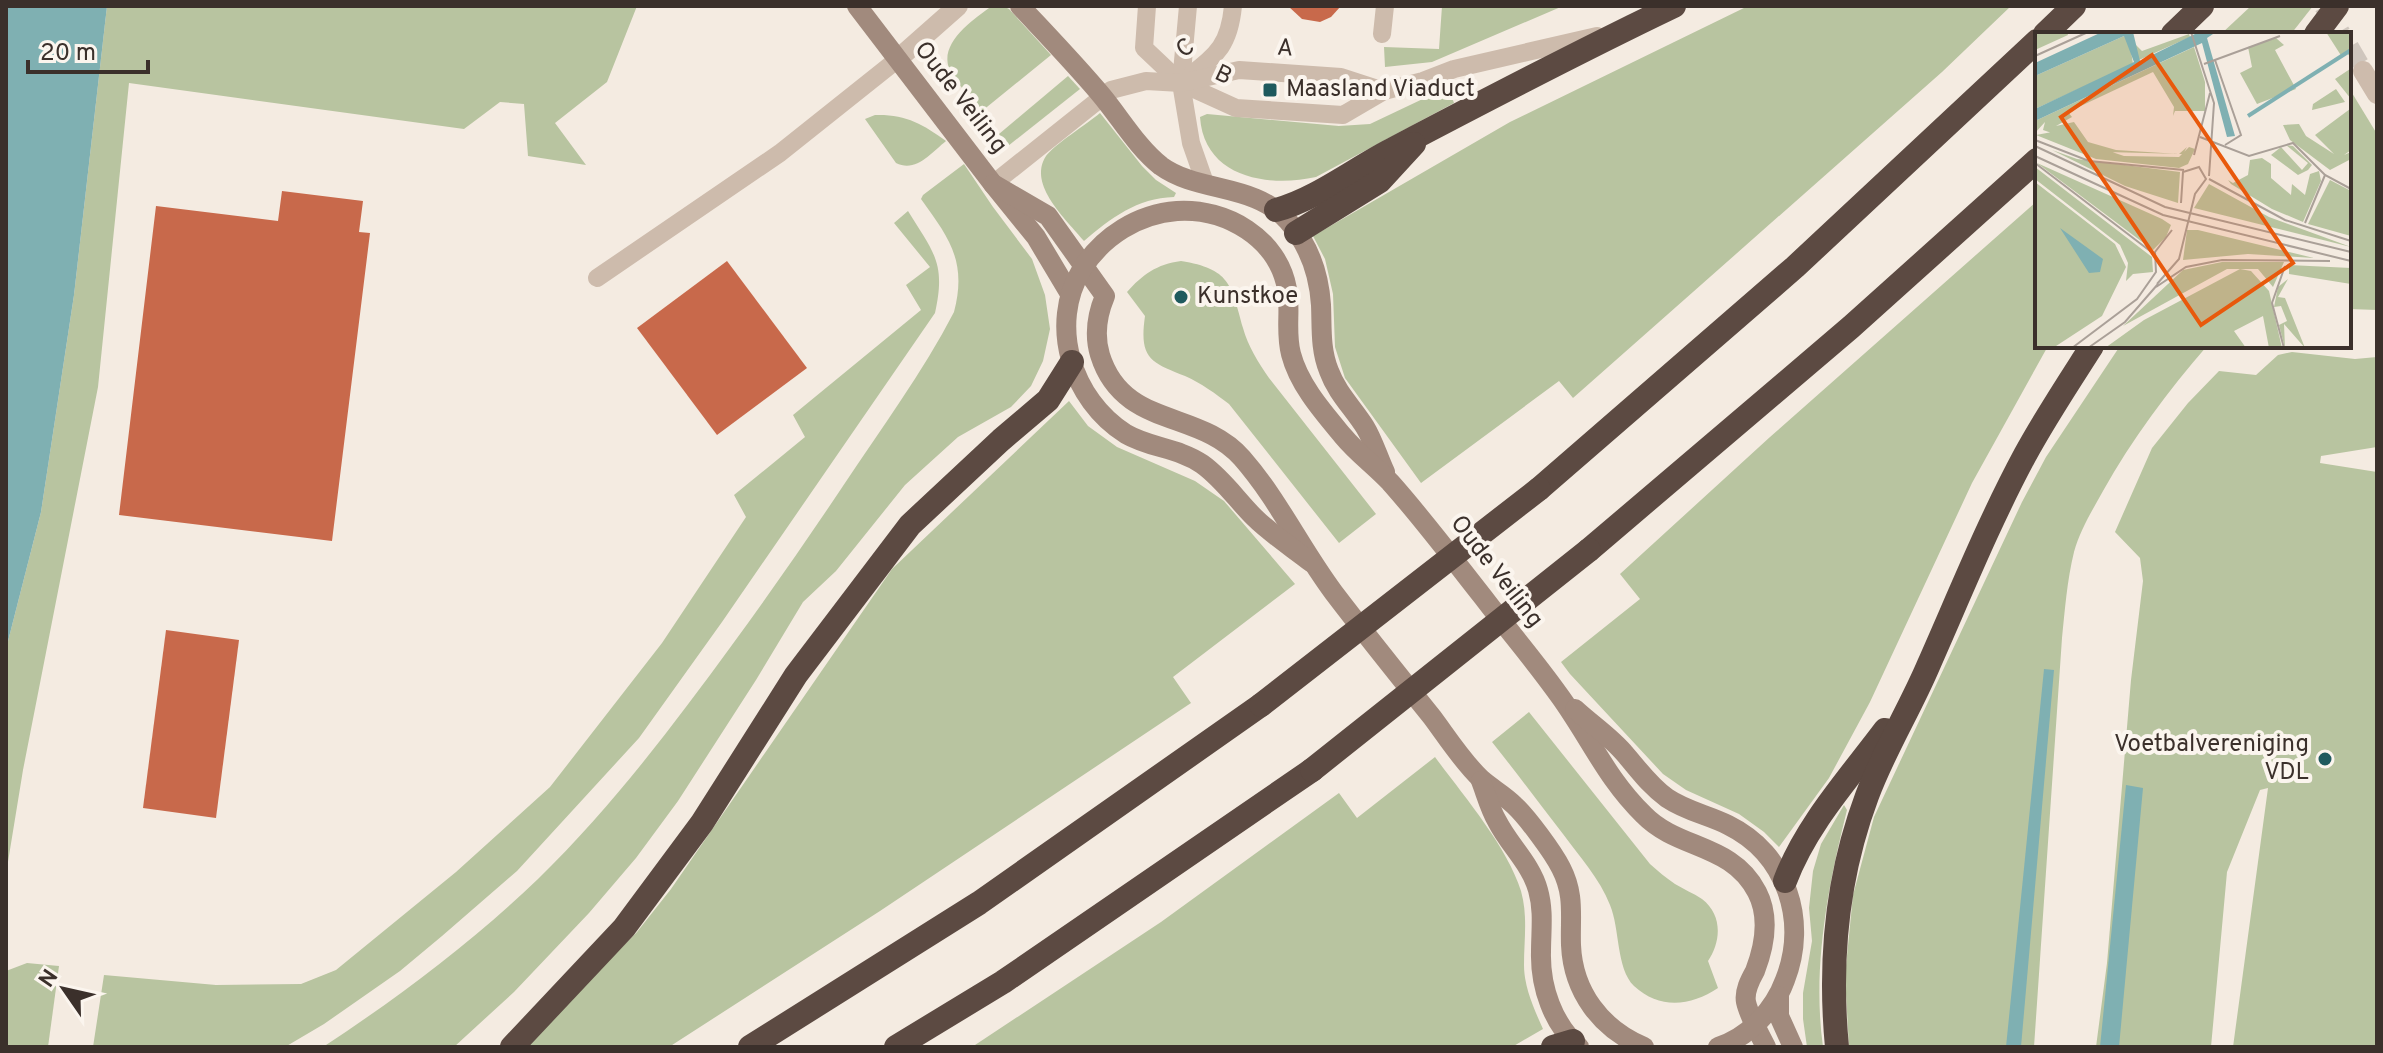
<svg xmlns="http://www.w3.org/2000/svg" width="2383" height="1053" font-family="Overpass,sans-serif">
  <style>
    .green { fill: #b8c4a0 }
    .water { fill: #7fb0b2 }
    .building { fill: #c8694b }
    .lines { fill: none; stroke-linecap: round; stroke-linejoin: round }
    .minor-tunnel { stroke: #cfc6bd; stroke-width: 20; stroke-dasharray: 20 10; stroke-linecap: butt }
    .service { stroke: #cdbbac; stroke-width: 18 }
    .minor { stroke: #cdbbac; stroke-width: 20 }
    .secondary { stroke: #a18a7d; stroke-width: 20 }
    .motorway { stroke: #5c4a42; stroke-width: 24 }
    .motorway-bridge { stroke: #5c4a42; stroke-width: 24 }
    .poi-dot { fill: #1f5a5e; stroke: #fbf5ee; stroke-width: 3 }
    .labels { text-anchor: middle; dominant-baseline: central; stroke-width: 8; stroke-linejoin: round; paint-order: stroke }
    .street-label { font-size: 24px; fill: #3b302b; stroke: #fbf5ee }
    .poi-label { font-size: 24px; fill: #3b302b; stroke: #fbf5ee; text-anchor: start }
    .inset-river { fill: none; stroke: #7fb0b2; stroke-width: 4 }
    .inset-road { fill: none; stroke: #aaa098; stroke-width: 2 }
    .view { fill: #e8590c; fill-opacity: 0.15; stroke: #e8590c; stroke-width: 4 }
    .inset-edge { fill: none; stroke: #3b302b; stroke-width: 4 }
  </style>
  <rect width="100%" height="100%" fill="#f4ebe1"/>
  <g class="green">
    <polygon points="107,6 637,6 607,82 555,123 586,165 528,156 524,104 500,102 464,129 129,83 98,387 23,770 6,874 6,649 41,512 74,295"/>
    <path d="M992 6H1003L1009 9 1051 55 982 111C972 99 961 88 953 76 933 47 971 21 992 6Z"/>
    <polygon points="1442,6 1563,6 1432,62 1385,67 1384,47 1439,49"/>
    <polygon points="1748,6 2011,6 1942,72 1573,398 1559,381 1421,483 1345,378 1335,347 1333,294 1325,259 1313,236 1510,122"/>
    <polygon points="2251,6 2313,6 2291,34 2221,34"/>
    <polygon points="1068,76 1080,89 1008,146 999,134"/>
    <path d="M1448 87 1454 103 1316 177C1267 188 1204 177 1200 117L1207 114 1339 126 1370 124Z"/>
    <polygon points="2349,88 2377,134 2377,310 2349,309"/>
    <path d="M1100 113 1142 166 1156 180 1176 193 1174 197C1137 198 1111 218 1084 241 1067 220 1027 185 1046 156 1055 144 1087 124 1100 113Z"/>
    <path d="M875 115C905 114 923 124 946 141 931 153 916 173 896 163L865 119Z"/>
    <path d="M964 164 993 207 1032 259 1045 295 1050 329 1043 361 1031 386 1011 407 958 437 905 485 836 571 803 602 756 680 678 801 636 858 589 913 514 992 454 1047H323C399 997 472 942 538 879 611 808 672 727 732 645 770 593 807 540 843 486 880 430 923 372 954 312 967 262 950 239 921 199L923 195Z"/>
    <polygon points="2037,201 2037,346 2048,346 1972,483 1870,702 1829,778 1779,847 1764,832 1739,814 1686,790 1663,774 1570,674 1561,662 1640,599 1620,574 1770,437"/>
    <path d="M908 211C934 253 946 263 935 313L722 622 639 738 517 871 442 936 400 971 324 1024 285 1047H93L104 975 216 985 301 984 336 970 456 872 550 787 662 643 746 517 734 495 805 437 793 415 921 310 906 285 930 267 894 223Z"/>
    <path d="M1181 261C1230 269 1231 284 1243 328 1248 346 1258 362 1269 378L1376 514 1339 543 1229 404C1216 394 1201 383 1185 376 1150 362 1139 358 1145 316L1127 292C1142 275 1157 264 1181 261Z"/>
    <path d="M2120 346H2207C2168 391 2132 439 2103 491 2092 511 2080 530 2074 552 2067 581 2065 609 2062 638L2034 1047H1849L1845 976 1853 895 1874 817 2022 502 2046 457Z"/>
    <polygon points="2292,352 2355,359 2377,357 2377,447 2321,456 2320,463 2377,472 2377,1047 2233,1047 2268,788 2260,790 2227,872 2211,1047 2096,1047 2107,963 2131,680 2143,581 2140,558 2115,532 2152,448 2188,403 2219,371 2256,375 2278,355"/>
    <polygon points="1069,401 1088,426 1117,447 1195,481 1224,501 1295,584 1173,677 1191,703 880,911 669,1047 523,1047 637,932 671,889 892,569"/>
    <path d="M1529 712 1650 864C1658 871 1666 878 1675 884 1683 889 1693 893 1702 899 1723 915 1721 942 1708 961L1718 988C1691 1006 1660 1010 1634 986 1616 968 1620 929 1610 905 1600 879 1579 856 1563 834 1539 803 1516 772 1492 742Z"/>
    <path d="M1435 757C1463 795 1507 846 1521 891 1528 916 1524 940 1524 965 1524 987 1534 1009 1543 1029L1512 1047H972L1161 922 1339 793 1357 818Z"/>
    <path d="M1844 805 1847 810C1828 886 1812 968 1823 1047H1807L1803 1019V993L1812 941 1809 908 1813 871 1821 844Z"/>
    <polygon points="27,963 59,966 48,1047 6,1047 6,971"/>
  </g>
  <g class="water">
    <polygon points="6,6 107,6 74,295 41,512 6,649"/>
    <polygon points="2044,669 2054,670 2021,1047 2006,1047"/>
    <polygon points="2126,785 2143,788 2119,1047 2100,1047"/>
  </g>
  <g class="building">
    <polygon points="1288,6 1341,6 1331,17 1320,22 1302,19"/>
    <polygon points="282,191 363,201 359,232 370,233 332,541 119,515 156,206 278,221"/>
    <polygon points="727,261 807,368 717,435 637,328"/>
    <polygon points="166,630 239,640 216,818 143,808"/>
  </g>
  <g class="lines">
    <g class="minor-tunnel">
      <polyline points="2324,6 2341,34"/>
      <polyline points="2349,47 2363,71"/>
    </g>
    <g class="service">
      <polyline points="1147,6 1144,48 1181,83 1236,108 1343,115 1384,91 1423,81 1454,69 1597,36"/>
      <polyline points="1188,6 1181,83 1191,143 1205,183"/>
      <polyline points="1382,34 1385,6"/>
      <path d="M1186 79C1216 55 1229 47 1233 6"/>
      <polyline points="993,184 1111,90 1146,81 1181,83 1239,70 1341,77 1384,91"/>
      <polyline points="597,278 780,153 898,59"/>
    </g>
    <g class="minor">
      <polyline points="898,59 958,6"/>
      <polyline points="2363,71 2377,94"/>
    </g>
    <g class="secondary">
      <polyline points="857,6 993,184 1036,237 1070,294"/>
      <path d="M1020 6C1048 36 1076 65 1102 96 1121 119 1138 148 1161 166 1198 193 1255 183 1288 221 1309 245 1319 274 1321 305 1322 327 1320 349 1329 371 1337 393 1353 408 1365 427 1373 440 1378 457 1385 472"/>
      <path d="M993 184 1048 216 1105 296C1097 315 1094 335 1100 355 1123 429 1199 409 1242 458 1278 499 1301 549 1334 593 1366 635 1399 676 1432 717 1447 737 1462 761 1481 779 1491 788 1504 795 1514 805 1527 817 1553 852 1561 868 1575 895 1570 916 1571 945 1573 992 1601 1029 1644 1047"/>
      <path d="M1312 563C1293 548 1271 534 1254 517 1236 499 1223 479 1202 464 1179 448 1150 448 1126 434 1072 400 1048 325 1082 269 1103 236 1138 214 1177 211 1226 208 1278 238 1287 289 1291 310 1285 332 1291 354 1299 385 1323 412 1343 436 1357 453 1375 466 1390 482 1423 519 1453 559 1483 597 1508 630 1535 661 1559 695 1589 736 1606 778 1644 815 1678 850 1732 843 1757 892 1770 917 1765 945 1755 971 1750 980 1744 991 1746 1002 1749 1016 1759 1033 1766 1047"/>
      <path d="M1575 709C1591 724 1611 737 1625 754 1638 769 1650 786 1667 798 1686 811 1708 815 1728 825 1787 854 1808 921 1785 980 1774 1010 1749 1037 1718 1047"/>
      <path d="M1481 781C1486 794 1490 809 1497 821 1509 845 1531 864 1538 890 1544 911 1541 931 1541 952 1540 987 1553 1024 1579 1047"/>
      <polyline points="1779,996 1779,1016 1793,1047"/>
    </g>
    <g class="motorway">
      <polyline points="2045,34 2074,6"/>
      <polyline points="2173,34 2202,6"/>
      <polyline points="2316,34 2337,6"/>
      <path d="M1276 210C1317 199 1357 167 1395 148 1488 99 1580 51 1674 6"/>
      <polyline points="1296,233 1380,181 1414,144"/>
      <polyline points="1539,489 1795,267 2037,41"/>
      <polyline points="1589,550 1851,327 2037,160"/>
      <path d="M1785 881C1806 825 1849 778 1885 730"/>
      <polyline points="512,1047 624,928 702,823 796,675 910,525 1001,440 1048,400 1072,362"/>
      <polyline points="750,1047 979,903 1261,705"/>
      <polyline points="896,1047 1003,982 1312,770"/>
      <polyline points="1553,1047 1573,1041"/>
      <path d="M1837 1047C1829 963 1837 876 1867 796 1884 750 1910 709 1929 664 1960 594 1989 522 2025 455 2045 418 2069 382 2092 346"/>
    </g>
    <g class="motorway-bridge">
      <polyline points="1261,705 1539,489"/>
      <polyline points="1312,770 1589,550"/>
    </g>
  </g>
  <g class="poi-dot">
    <rect x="1262" y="82" width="16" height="16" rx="4"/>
    <circle cx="1181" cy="297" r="8"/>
    <circle cx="2325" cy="759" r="8"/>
  </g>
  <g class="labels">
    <g class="street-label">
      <text transform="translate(1186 49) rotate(-38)">C</text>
      <text transform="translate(1285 49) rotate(4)">A</text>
      <text transform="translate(1223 76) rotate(25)">B</text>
      <text transform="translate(960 98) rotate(52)">Oude Veiling</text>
      <text transform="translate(1496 572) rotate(52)">Oude Veiling</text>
    </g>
    <g class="poi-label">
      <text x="1286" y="90">Maasland Viaduct</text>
      <text x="1197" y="297">Kunstkoe</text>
      <text x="2309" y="745" text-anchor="end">Voetbalvereniging<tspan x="2309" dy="28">VDL</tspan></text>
    </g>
  </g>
  <g transform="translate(2035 32)">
    <rect width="316" height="316" fill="#f4ebe1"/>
    <path d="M0 0H32L33 3 0 18ZM291 0H316V26L312 21 307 25ZM154 2 155 5 104 28 100 12 107 19ZM89 4 94 6 98 32 0 77V44ZM241 6 249 13 240 18 261 57 222 72 205 41 217 35 213 15ZM159 15 170 50V79H140L138 84 139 75 118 40 33 80 37 85 21 94 39 90 53 110 81 118 144 122 152 115 148 122 72 120 8 98 10 90 0 101V89ZM316 28V118L309 123 316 120V127L295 138 255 108 248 93 264 92 271 104 299 122 280 103 315 77 316 67 300 47 315 37ZM301 57 310 70 277 78 278 72ZM17 100 89 124 144 125 154 115 160 117 153 132 144 136 61 127 1 103ZM251 113 258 114 277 133 273 138 263 143 236 123 246 115 267 138 273 131ZM17 118 42 127 145 140 143 171 90 154ZM227 126 236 132V146L256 163 257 152 270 163 275 142 284 139 286 149 268 190 237 177 196 152 193 148 198 151 213 143 215 128ZM2 131 127 187 136 193 131 205 118 218ZM0 135 117 225 118 240 98 242 91 249 93 231 85 213 0 147ZM295 148 316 159V204L273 192ZM0 150 80 212 91 235 67 284 18 316H0ZM174 152 234 185 316 215 159 176ZM152 198H163L279 226 213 222 148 228ZM187 230H249L238 255 223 237H192L88 294 148 238ZM254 233 316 236V252L254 242ZM205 237 216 239 234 259 247 316H234L228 284 199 299 211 316H70L109 288ZM253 247 243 265 250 266 270 316 249 292 250 316 244 293 252 289 246 274 239 275 243 255Z" fill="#b8c4a0"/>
    <path d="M67 0H98L105 29 164 0H181L172 6 200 104 192 105 167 11 0 89V77L99 30 89 4 0 44V31ZM25 196 68 227 65 240 54 241Z" fill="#7fb0b2"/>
    <path class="inset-river" d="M213 84 316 18"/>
    <path class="inset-road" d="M156 0 179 71 174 144M0 24 53 0M180 28 206 103 190 113M169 32 245 4M165 105 214 124 258 111 290 143 316 157M0 108 54 129 149 138M0 114 130 175 316 220M159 123 175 61M0 124 128 183 316 229M0 131 119 222M174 147 250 188 316 209M270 191 290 143M122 252 144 227 160 162 171 147 164 135 148 140 146 171M121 255 151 235 187 228 295 229M37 316 102 267 121 240 120 220 137 198M53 316 90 290 123 252M249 316 237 271 250 234"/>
    <path class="view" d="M117 23 258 231 166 293 26 85Z"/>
    <rect width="316" height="316" class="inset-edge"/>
  </g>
  <rect width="2383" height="1053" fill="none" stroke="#3b302b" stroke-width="16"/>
  <g transform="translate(64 989) rotate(304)" stroke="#fbf5ee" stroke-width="6" paint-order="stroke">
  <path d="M0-6L14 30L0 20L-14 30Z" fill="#3b302b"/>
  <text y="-12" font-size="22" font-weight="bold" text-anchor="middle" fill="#3b302b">N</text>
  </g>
  <path d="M28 60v12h120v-12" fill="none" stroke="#3b302b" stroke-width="4"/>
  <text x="40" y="60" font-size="24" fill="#3b302b" stroke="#fbf5ee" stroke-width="6" paint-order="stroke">20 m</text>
</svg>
